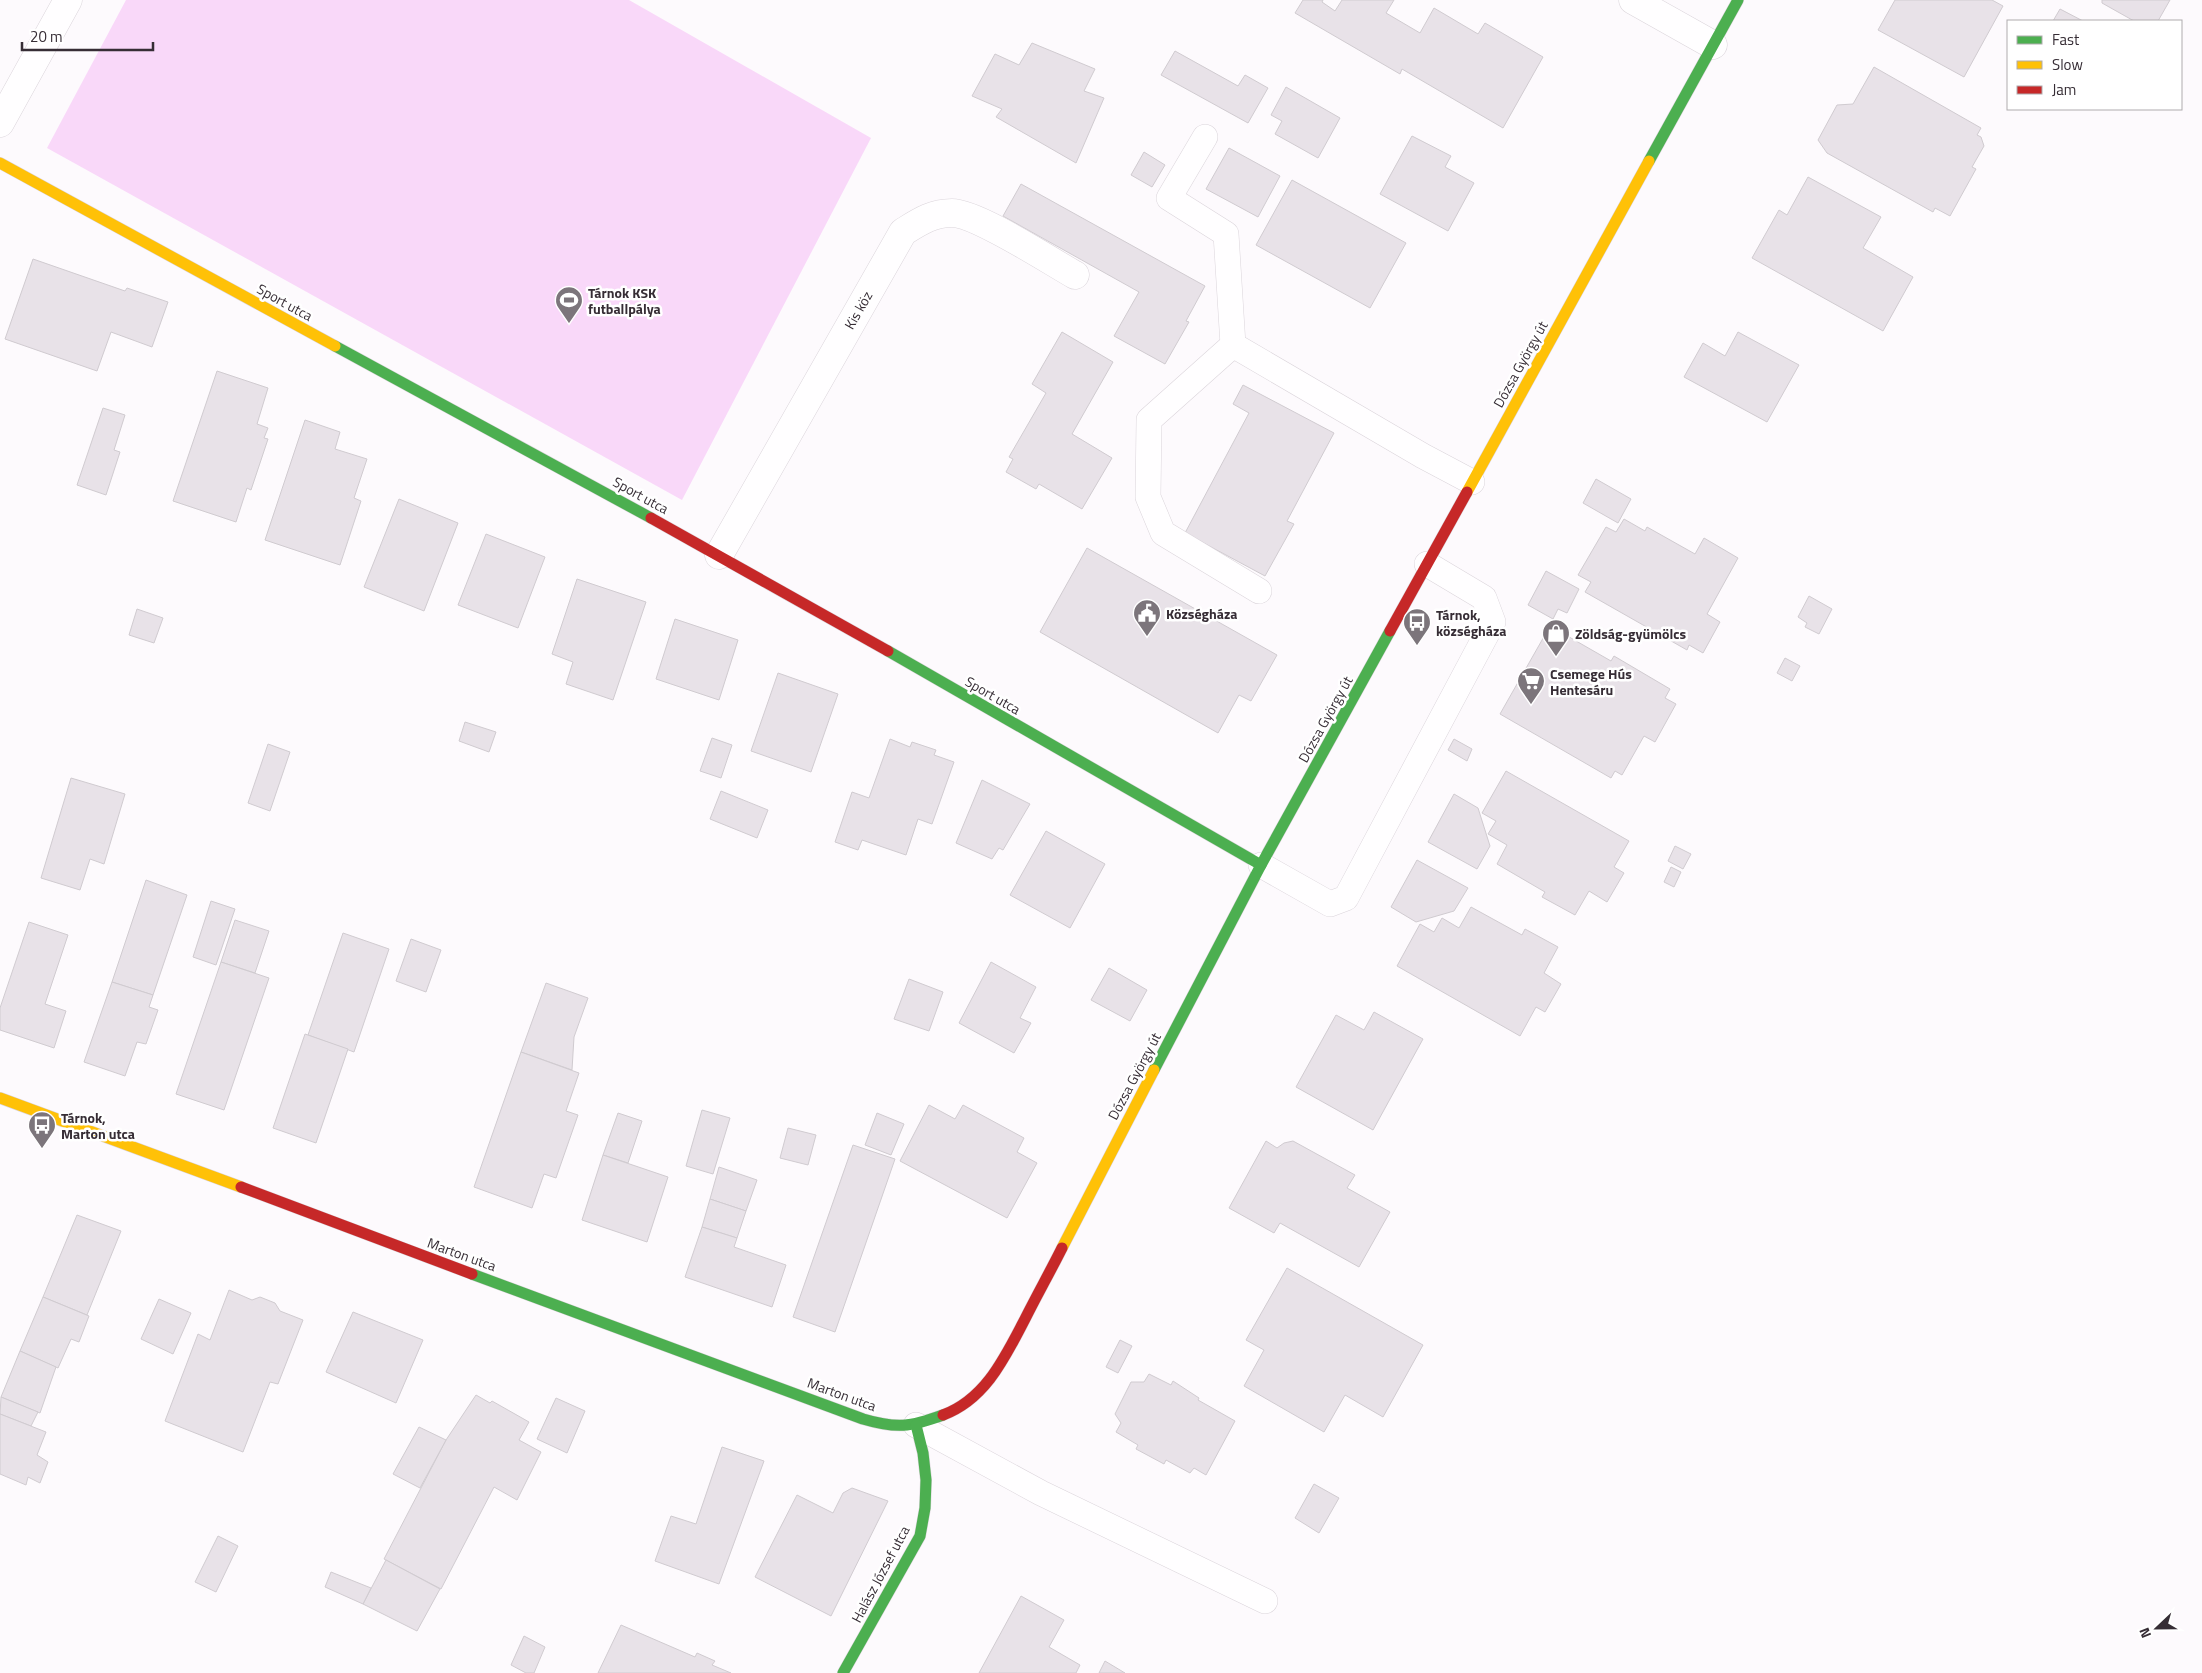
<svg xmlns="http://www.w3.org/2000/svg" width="2202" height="1673" font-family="'Titillium Web',sans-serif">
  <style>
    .green { fill: #f9d8f9 }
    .building { fill: #e8e2e8; stroke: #d0cbd0 }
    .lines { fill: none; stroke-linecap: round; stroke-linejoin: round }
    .lane-casing { stroke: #dbd5db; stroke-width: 26 }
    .street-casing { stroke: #dbd5db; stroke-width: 29 }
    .fast-casing { stroke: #dbd5db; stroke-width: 12 }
    .slow-casing { stroke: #dbd5db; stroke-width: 12 }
    .jam-casing { stroke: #dbd5db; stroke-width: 12 }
    .lane { stroke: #fffeff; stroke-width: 25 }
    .street { stroke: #fffeff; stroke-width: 28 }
    .fast { stroke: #4caf50; stroke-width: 11 }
    .slow { stroke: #ffc107; stroke-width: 11 }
    .jam { stroke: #c62828; stroke-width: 11 }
    .labels { text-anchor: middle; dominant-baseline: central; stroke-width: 5; stroke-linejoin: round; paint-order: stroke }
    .poi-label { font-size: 14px; font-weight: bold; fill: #362d35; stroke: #fff; text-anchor: start }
    .street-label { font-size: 14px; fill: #362d35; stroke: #fff }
  </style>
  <rect width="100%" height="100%" fill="#fdfafd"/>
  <polygon class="green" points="126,0 629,0 871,138 682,500 47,148"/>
  <g class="building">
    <polygon points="1303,0 1323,0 1322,2 1335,11 1342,0 1394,0 1386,13 1420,33 1434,8 1478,34 1485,23 1543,57 1503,128 1402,69 1400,74 1295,13"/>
    <polygon points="1895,0 1992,0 2003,6 1964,77 1878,30"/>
    <polygon points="2102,0 2170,0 2158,21 2134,21 2102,3"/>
    <polygon points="2060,9 2083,21 2053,21"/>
    <polygon points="1032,43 1095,69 1084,91 1104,98 1076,163 996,117 1002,109 972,96 995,54 1019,65"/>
    <polygon points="1175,51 1238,86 1245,75 1268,88 1248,123 1161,75"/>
    <polygon points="1874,67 1981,128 1977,135 1981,137 1984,146 1972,167 1976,169 1950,216 1935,208 1933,212 1827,153 1818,140 1837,105 1853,104"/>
    <polygon points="1286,87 1340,118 1318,158 1275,134 1282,121 1271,115"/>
    <polygon points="1412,136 1451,156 1445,167 1474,183 1448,231 1380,194"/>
    <polygon points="1229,148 1280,176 1258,217 1206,189"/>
    <polygon points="1144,152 1165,165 1152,187 1131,175"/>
    <polygon points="1808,177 1881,217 1863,248 1913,277 1883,331 1752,258 1779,210 1787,215"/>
    <polygon points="1292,180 1406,243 1370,308 1256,245"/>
    <polygon points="1021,184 1205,286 1186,321 1189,322 1165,364 1114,336 1139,292 1003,216"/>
    <polygon points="33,259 125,291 127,288 168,302 152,347 111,332 97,371 5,339"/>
    <polygon points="1062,332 1113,362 1072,434 1112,458 1082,509 1039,484 1036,489 1006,472 1013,459 1009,457 1046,393 1032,384"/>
    <polygon points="1738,332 1799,365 1767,422 1684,377 1703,343 1725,356"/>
    <polygon points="217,371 268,388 257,424 268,428 264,438 268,439 251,490 247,488 236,522 173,501"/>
    <polygon points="1243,385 1334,433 1287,521 1294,524 1265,576 1185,533 1249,413 1233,404"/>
    <polygon points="103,408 125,415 114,450 120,452 106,495 77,485"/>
    <polygon points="305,420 340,432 335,449 367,459 354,498 361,501 340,565 265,540"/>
    <polygon points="1596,479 1631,499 1618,523 1583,503"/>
    <polygon points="399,499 458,523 424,611 364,587"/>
    <polygon points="1624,519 1645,531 1647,527 1695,554 1704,538 1738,558 1707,614 1720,622 1703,653 1689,645 1687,650 1585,592 1591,582 1578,575 1606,527 1616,532"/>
    <polygon points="486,534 545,557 518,628 458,605"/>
    <polygon points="1087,548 1277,655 1251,701 1239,695 1218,733 1040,632"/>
    <polygon points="1546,571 1579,589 1567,613 1558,609 1553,619 1528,605"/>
    <polygon points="577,579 646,602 613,700 566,684 573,662 552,654"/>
    <polygon points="1809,596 1832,609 1819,634 1805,627 1807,623 1798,617"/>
    <polygon points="137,609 163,618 154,643 129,635"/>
    <polygon points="675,619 738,640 719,700 656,679"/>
    <polygon points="1550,626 1611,661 1614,656 1670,689 1665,698 1676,704 1655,742 1644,736 1622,775 1615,771 1611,778 1500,714"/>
    <polygon points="1785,658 1800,666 1792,681 1777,673"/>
    <polygon points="778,673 838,694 811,772 751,751"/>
    <polygon points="465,722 496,732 489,752 459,741"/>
    <polygon points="712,738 732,745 721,778 700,771"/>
    <polygon points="890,739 910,747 912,742 936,750 934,755 954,762 932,824 918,819 906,855 862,840 858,850 835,842 852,792 869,798"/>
    <polygon points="1454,739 1472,749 1467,761 1448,750"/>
    <polygon points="268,744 290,752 270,811 248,803"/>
    <polygon points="1506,771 1629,841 1614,867 1624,873 1607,902 1589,891 1575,915 1542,897 1545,892 1497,864 1507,845 1488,834 1496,821 1482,813"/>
    <polygon points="71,778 125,794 104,864 90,859 80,890 41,878"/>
    <polygon points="982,780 1030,804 1003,850 999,848 992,859 956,843"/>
    <polygon points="721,791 768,810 757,838 710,819"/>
    <polygon points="1454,794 1478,808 1490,846 1477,869 1428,842"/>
    <polygon points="1046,831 1105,864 1070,928 1010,895"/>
    <polygon points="1675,846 1691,854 1683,869 1668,861"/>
    <polygon points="1417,860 1468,888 1454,911 1416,922 1391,907"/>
    <polygon points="1671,867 1681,872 1674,887 1664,882"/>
    <polygon points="146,880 187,895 153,995 112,982"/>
    <polygon points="211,901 235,909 216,965 193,957"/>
    <polygon points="1471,907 1522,935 1525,929 1558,947 1544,973 1561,984 1545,1012 1536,1007 1520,1036 1397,966 1420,924 1434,932 1442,918 1459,928"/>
    <polygon points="235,920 269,931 255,973 221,962"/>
    <polygon points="29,922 68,935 45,1004 66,1011 54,1048 0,1030 0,1008"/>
    <polygon points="343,933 389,949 354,1052 308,1035"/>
    <polygon points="411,939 441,950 426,992 396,981"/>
    <polygon points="221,962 269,978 224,1110 176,1094"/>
    <polygon points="991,962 1036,987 1020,1018 1031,1023 1014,1053 959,1023"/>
    <polygon points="1109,968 1147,990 1130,1021 1091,1000"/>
    <polygon points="909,979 943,992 929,1031 894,1019"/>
    <polygon points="112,982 153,995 149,1007 158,1010 146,1044 137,1042 125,1076 84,1062"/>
    <polygon points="546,983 588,998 574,1037 572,1070 521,1052"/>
    <polygon points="1374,1012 1423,1039 1373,1130 1296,1087 1336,1015 1364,1030"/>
    <polygon points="305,1034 348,1049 316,1143 273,1128"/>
    <polygon points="521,1052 579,1073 566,1111 578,1115 556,1178 544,1174 532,1208 474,1187"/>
    <polygon points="929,1105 955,1119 963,1105 1024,1138 1017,1152 1037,1163 1007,1218 900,1161"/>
    <polygon points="702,1110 730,1118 713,1174 686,1166"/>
    <polygon points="618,1113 642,1121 628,1163 603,1155"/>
    <polygon points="877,1113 904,1124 891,1155 865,1145"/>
    <polygon points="788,1128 816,1135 808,1165 780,1158"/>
    <polygon points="1266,1141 1277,1148 1284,1143 1293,1141 1355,1175 1347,1188 1390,1212 1359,1267 1280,1223 1274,1233 1229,1208"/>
    <polygon points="853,1145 895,1159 835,1332 793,1317"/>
    <polygon points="603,1155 668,1177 647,1242 582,1220"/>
    <polygon points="719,1167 757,1180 746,1211 710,1199"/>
    <polygon points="710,1199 746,1211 737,1238 702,1227"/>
    <polygon points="77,1215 121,1231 87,1315 43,1297"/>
    <polygon points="702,1227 737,1238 734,1247 786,1265 772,1307 685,1277"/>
    <polygon points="1287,1268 1423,1345 1383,1417 1345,1395 1324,1432 1244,1386 1264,1350 1246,1340"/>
    <polygon points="229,1290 252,1300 260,1297 275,1303 280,1311 303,1320 278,1384 270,1382 243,1452 165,1421 198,1334 210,1340"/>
    <polygon points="43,1297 89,1316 79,1342 71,1339 58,1368 20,1351"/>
    <polygon points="159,1299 191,1313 173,1354 141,1339"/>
    <polygon points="353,1312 423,1340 396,1403 326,1372"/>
    <polygon points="1120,1340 1132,1346 1118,1373 1106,1367"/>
    <polygon points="20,1351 56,1367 40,1413 1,1397"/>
    <polygon points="1149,1374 1171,1385 1173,1381 1199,1398 1198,1400 1235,1421 1206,1475 1194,1468 1190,1473 1166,1460 1164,1464 1136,1449 1138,1445 1116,1432 1121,1423 1115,1414 1131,1382 1144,1382"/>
    <polygon points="476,1395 490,1403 492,1401 529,1422 519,1440 541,1452 517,1500 494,1487 441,1589 384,1559 446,1440"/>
    <polygon points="1,1397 38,1412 31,1426 0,1414"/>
    <polygon points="556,1398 585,1411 567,1453 537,1439"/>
    <polygon points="0,1414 46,1432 37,1455 48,1462 40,1483 28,1477 26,1485 0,1474"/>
    <polygon points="419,1427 446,1440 420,1488 393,1474"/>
    <polygon points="722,1447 764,1461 719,1584 655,1561 671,1516 696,1524"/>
    <polygon points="1314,1484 1339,1498 1319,1533 1295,1518"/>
    <polygon points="852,1488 888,1501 831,1616 755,1577 797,1495 833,1513 843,1493"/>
    <polygon points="218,1536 238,1546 216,1592 195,1582"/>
    <polygon points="386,1560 440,1589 417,1631 363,1604"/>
    <polygon points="331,1572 371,1588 363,1604 325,1587"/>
    <polygon points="1021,1596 1064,1620 1049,1647 1080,1665 1076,1673 979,1673"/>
    <polygon points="621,1625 695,1657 697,1653 715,1661 712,1665 731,1673 598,1673"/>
    <polygon points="524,1636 545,1647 534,1673 526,1673 511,1665"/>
    <polygon points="1105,1661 1125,1673 1099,1673"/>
  </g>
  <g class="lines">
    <g class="lane-casing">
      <g id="lane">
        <polyline points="1205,137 1169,198 1226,234 1233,345"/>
        <polyline points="1259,591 1163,533 1148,497 1149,420 1233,345 1423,456 1472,482"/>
        <polyline points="1261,865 1330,904 1346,898 1493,622 1484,598 1427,564"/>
        <polyline points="916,1425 1041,1493 1265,1601"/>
      </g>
    </g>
    <g class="street-casing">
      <g id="street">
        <polyline points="1633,0 1713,45"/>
        <polyline points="0,123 68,0"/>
        <path d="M719 555 903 232C919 222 932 213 952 213 977 213 1050 261 1075 275"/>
      </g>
    </g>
    <g class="fast-casing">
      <g id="fast">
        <polyline points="1649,161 1738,0"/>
        <polyline points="335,346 651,518"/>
        <polyline points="888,651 1261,865"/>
        <polyline points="1154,1070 1261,865 1390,631"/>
        <path d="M472 1274 863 1419C897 1429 910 1427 943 1415"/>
        <polyline points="843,1673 920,1536 925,1508 926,1480 923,1453 916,1425"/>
      </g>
    </g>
    <g class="slow-casing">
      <g id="slow">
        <polyline points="0,163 335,346"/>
        <polyline points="1467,492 1649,161"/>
        <polyline points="0,1098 241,1187"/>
        <polyline points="1062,1248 1154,1070"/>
      </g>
    </g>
    <g class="jam-casing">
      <g id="jam">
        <polyline points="651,518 888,651"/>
        <polyline points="1390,631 1467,492"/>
        <polyline points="241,1187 472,1274"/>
        <path d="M943 1415C986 1399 1005 1357 1025 1319 1037 1295 1050 1272 1062 1248"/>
      </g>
    </g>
    <use href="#lane" class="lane"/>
    <use href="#street" class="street"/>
    <use href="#fast" class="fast"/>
    <use href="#slow" class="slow"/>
    <use href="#jam" class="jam"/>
  </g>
  <defs>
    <g id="stadium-pin" transform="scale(1.4375)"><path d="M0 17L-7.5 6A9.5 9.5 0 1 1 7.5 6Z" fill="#7c757b" stroke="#fff"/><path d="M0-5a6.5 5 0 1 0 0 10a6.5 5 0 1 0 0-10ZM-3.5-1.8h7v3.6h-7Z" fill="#fff"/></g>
    <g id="civic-pin" transform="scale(1.4375)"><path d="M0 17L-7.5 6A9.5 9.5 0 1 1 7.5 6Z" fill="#7c757b" stroke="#fff"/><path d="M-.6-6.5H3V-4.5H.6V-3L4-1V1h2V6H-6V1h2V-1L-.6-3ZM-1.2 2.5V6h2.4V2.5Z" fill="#fff"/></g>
    <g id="bus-pin" transform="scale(1.4375)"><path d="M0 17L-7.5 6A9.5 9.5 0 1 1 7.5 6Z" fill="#7c757b" stroke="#fff"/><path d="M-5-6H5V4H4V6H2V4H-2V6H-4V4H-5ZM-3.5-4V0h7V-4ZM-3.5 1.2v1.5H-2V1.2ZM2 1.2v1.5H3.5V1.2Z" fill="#fff"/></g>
    <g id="shop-pin" transform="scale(1.4375)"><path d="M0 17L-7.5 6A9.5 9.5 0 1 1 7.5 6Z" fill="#7c757b" stroke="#fff"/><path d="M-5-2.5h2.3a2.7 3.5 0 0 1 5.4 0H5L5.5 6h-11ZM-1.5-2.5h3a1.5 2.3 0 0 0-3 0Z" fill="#fff"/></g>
    <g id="supermarket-pin" transform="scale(1.4375)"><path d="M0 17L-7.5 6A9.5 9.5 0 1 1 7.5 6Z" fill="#7c757b" stroke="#fff"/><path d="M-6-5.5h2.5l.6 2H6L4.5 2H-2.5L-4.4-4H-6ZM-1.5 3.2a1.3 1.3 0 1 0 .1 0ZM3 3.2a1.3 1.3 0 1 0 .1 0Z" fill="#fff"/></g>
  </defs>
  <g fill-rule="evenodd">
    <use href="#stadium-pin" x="569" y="300"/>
    <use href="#civic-pin" x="1147" y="613"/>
    <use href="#bus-pin" x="1417" y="622"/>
    <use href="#shop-pin" x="1556" y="633"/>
    <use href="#supermarket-pin" x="1531" y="681"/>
    <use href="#bus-pin" x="42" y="1125"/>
  </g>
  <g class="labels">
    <g class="poi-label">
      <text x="588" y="292">Tárnok KSK<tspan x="588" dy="16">futballpálya</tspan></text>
      <text x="1166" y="613">Községháza</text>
      <text x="1436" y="614">Tárnok,<tspan x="1436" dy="16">községháza</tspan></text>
      <text x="1575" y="633">Zöldság-gyümölcs</text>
      <text x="1550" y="673">Csemege Hús<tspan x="1550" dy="16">Hentesáru</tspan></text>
      <text x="61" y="1117">Tárnok,<tspan x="61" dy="16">Marton utca</tspan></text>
    </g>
    <g class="street-label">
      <text transform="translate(285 302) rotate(29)">Sport utca</text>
      <text transform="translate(858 310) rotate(-60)">Kis köz</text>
      <text transform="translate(1520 364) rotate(-61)">Dózsa György út</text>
      <text transform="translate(641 495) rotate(29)">Sport utca</text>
      <text transform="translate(993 695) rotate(30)">Sport utca</text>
      <text transform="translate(1325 719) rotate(-61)">Dózsa György út</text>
      <text transform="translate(1134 1076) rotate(-62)">Dózsa György út</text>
      <text transform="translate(462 1254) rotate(20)">Marton utca</text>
      <text transform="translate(842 1394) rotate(20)">Marton utca</text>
      <text transform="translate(880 1574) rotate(-62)">Halász József utca</text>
    </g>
  </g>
  <rect x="2007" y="20" width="175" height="90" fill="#ffffff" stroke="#afabae"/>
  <rect x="2017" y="36" width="25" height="8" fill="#4caf50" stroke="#afabae"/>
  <text x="2052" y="45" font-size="15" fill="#362d35">Fast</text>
  <rect x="2017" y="61" width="25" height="8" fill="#ffc107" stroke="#afabae"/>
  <text x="2052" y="70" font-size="15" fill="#362d35">Slow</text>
  <rect x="2017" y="86" width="25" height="8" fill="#c62828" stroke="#afabae"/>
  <text x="2052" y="95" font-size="15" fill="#362d35">Jam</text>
  <g transform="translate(2157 1628) rotate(248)" stroke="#ffffff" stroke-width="4" paint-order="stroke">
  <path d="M0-4L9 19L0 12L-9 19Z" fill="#362d35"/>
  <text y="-8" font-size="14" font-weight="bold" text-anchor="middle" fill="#362d35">N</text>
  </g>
  <path d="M22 42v8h131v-8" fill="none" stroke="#362d35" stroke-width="2.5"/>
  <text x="30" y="42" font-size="15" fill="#362d35" stroke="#ffffff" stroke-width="4" paint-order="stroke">20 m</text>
</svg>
